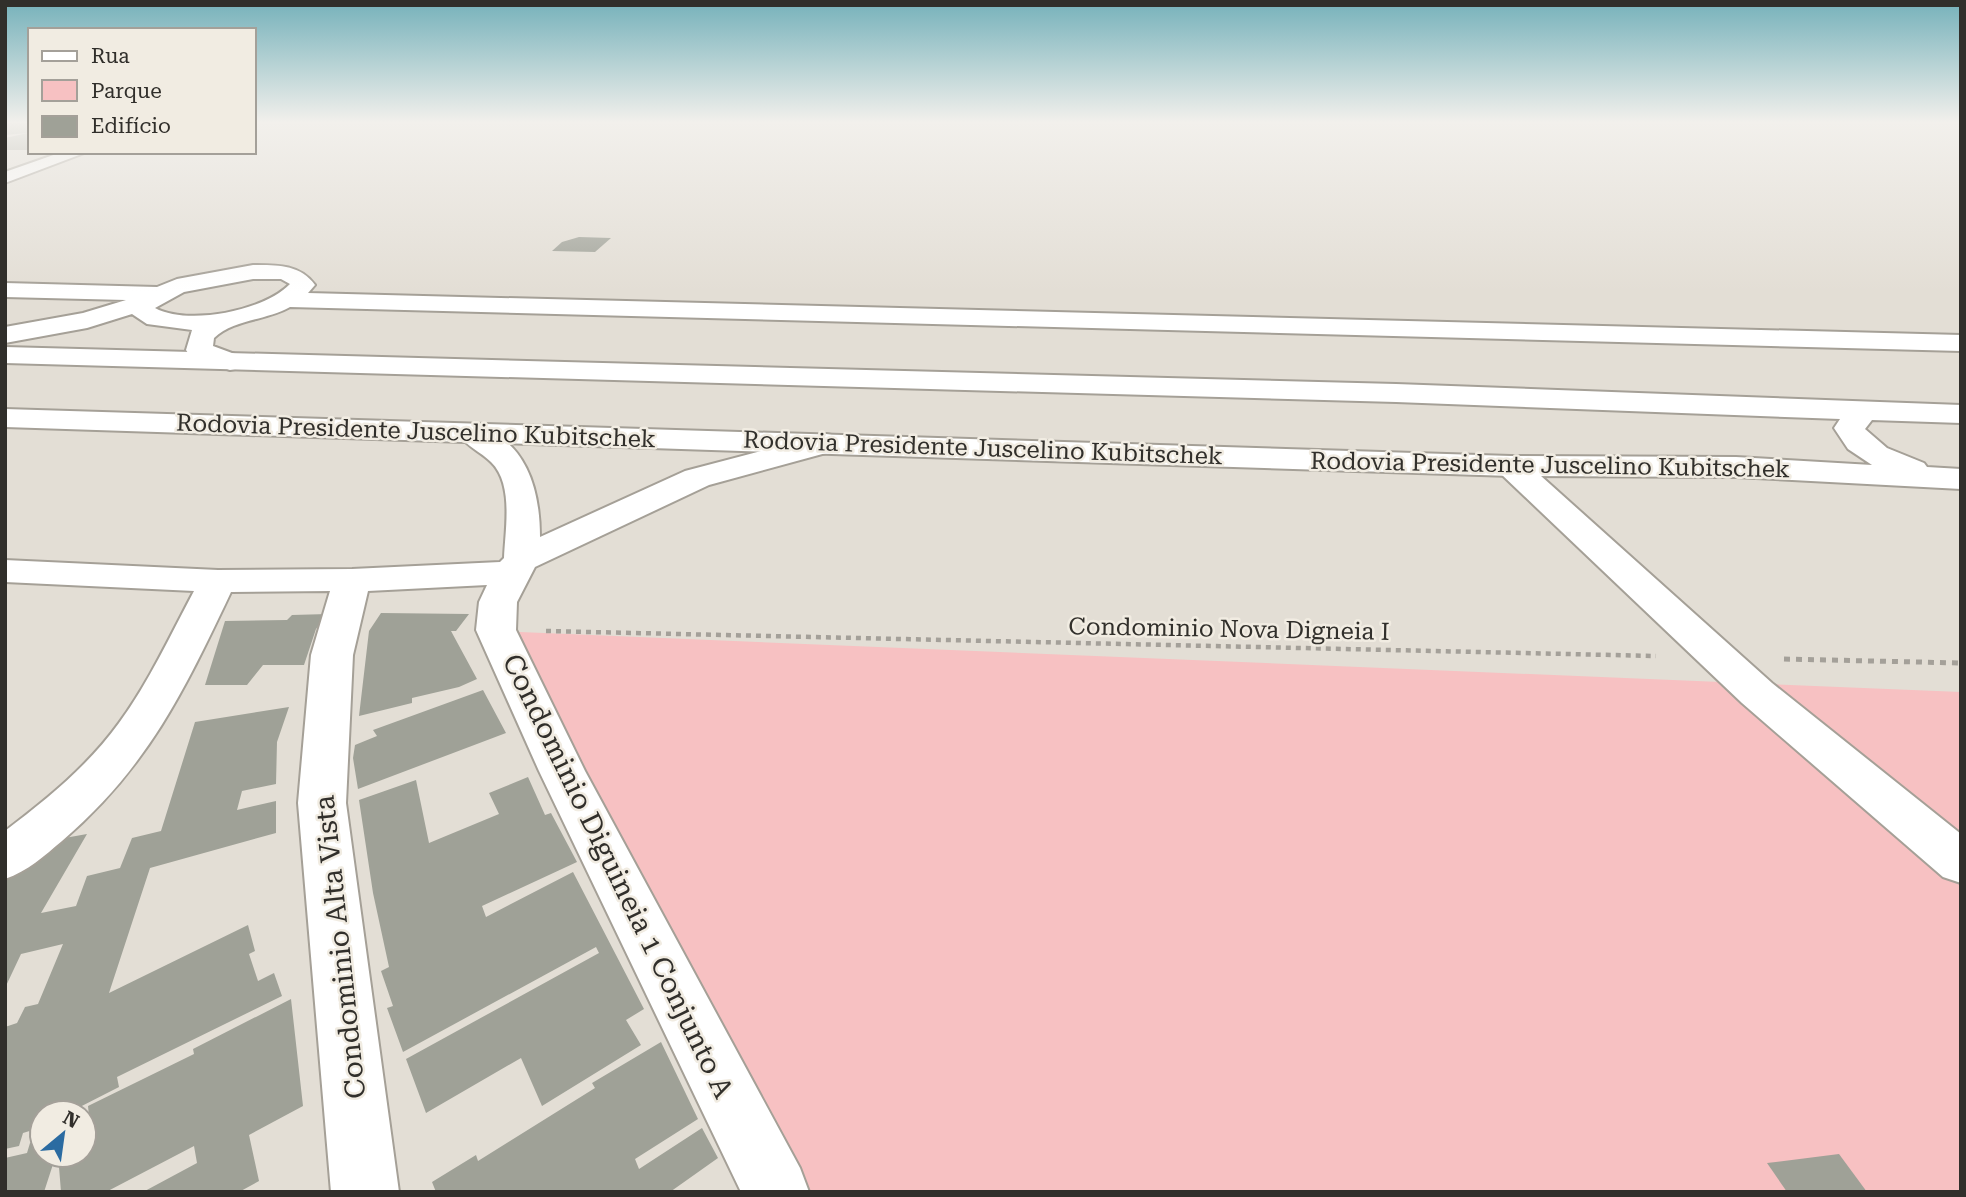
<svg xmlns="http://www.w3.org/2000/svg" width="1966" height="1197" font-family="'Roboto Serif',serif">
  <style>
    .green { fill: #f7c1c2 }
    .building { fill: #9fa197 }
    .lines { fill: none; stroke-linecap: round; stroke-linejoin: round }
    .minor-casing { stroke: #a5a097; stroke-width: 4 }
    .highway-casing { stroke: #a5a097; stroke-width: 4 }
    .path-far1 { stroke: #a4a099; stroke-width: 4.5; stroke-dasharray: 5 5; stroke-linecap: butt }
    .path { stroke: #a4a099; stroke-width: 5; stroke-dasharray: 6 6; stroke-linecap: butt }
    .minor { fill: #fff; fill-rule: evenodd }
    .highway { fill: #fff; fill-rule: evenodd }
    .labels { text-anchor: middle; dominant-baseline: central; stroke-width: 5; stroke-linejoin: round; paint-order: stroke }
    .street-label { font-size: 24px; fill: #312f2b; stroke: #f1ece2 }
    .near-street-label { font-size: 28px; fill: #312f2b; stroke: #f1ece2 }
  </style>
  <rect width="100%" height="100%" fill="#e3ded5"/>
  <polygon class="green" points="493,631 1961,692 1961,1192 798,1192"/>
  <g class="building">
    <polygon points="5,123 30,123 30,150 5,150 5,138 28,133 5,135"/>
    <polygon points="579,237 611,238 595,252 552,251 562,242"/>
    <polygon points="381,613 469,614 456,631 451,631 477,679 459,687 412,698 412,703 359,716 369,631"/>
    <polygon points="328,614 316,629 304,665 263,665 247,685 205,685 225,621 287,620 292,615"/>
    <polygon points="483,690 506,733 358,789 353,758 355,745 377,736 373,730"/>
    <polygon points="289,707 277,742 276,784 242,791 237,810 276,801 276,833 150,868 109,993 248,925 255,951 249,954 258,981 274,973 282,996 117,1077 119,1087 70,1112 73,1105 42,1113 36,1129 23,1133 19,1146 5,1149 5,1027 17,1023 25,1007 38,1004 63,944 21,954 5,988 5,880 59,839 87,834 41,913 76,906 87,876 120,868 132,838 161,831 195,722"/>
    <polygon points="528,777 545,815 551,813 577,862 482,906 486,917 573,872 644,1009 626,1020 641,1045 542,1106 521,1058 426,1113 406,1059 599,953 596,947 403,1052 387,1008 393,1006 381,971 389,967 373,893 359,800 416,780 429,843 499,814 489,793"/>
    <polygon points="291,999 303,1106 249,1135 259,1181 239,1192 143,1192 197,1163 194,1146 106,1192 61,1192 59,1167 77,1155 84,1155 84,1119 89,1116 88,1106 194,1054 193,1049"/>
    <polygon points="661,1042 698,1119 635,1159 639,1169 702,1128 718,1158 670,1192 436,1192 432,1182 476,1155 478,1161 595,1088 592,1083"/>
    <polygon points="42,1141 42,1155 56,1155 44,1192 5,1192 5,1158 27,1153 30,1143"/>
    <polygon points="1839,1154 1867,1192 1787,1192 1767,1163"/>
  </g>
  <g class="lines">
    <g class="minor-casing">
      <g id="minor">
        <polygon points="62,152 87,152 5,183 5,172"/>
        <path d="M253 265C276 265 300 264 315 285L308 293 1961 335V351L290 307C265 321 234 319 214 338L213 346 240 356 244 362 240 368 230 370 190 356 186 350 192 330 147 324 132 314 87 328 5 343V327L83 313 126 300 5 297V283L157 287 177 279ZM253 279H281L290 284C264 311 188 326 155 308L184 292Z"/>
        <path d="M473 425C526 438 540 489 540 537L685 471 826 434 837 436 842 443 837 450 709 485 535 567 517 602 516 630 585 771 800 1168 809 1192H741L539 771 476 630 479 602 487 585 368 591 353 655 346 803 399 1192H331L298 803 311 655 330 591 231 592C184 691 148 767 62 841 44 856 28 871 5 879V831C47 799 88 766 119 723 149 682 170 636 194 591L5 582V560L218 570 352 569 500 562 504 558C505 530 514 484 491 462 481 452 466 446 458 434L462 428Z"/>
        <polygon points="1511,456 1522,459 1772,683 1961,834 1961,883 1943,877 1742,703 1500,473 1495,466 1500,459"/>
      </g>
    </g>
    <g class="highway-casing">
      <polygon id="highway" points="5,347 1396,384 1961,405 1961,423 1872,420 1865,429 1887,448 1924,463 1927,467 1961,469 1961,489 1736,477 1511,476 5,427 5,409 1511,456 1736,457 1872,465 1848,449 1834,428 1840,419 1396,402 5,363"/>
    </g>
    <polyline class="path-far1" points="546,631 1656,656"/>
    <polyline class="path" points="1784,659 1961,663"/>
    <use href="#minor" class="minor"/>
    <use href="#highway" class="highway"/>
  </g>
  <linearGradient id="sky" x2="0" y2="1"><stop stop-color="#75b1ba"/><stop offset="0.42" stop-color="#f2f0ec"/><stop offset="1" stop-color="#f2f0ec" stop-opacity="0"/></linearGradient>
  <rect width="1966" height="291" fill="url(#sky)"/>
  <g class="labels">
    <g class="street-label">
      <text transform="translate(416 431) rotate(2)">Rodovia Presidente Juscelino Kubitschek</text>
      <text transform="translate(983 448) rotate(2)">Rodovia Presidente Juscelino Kubitschek</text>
      <text transform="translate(1550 465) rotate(1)">Rodovia Presidente Juscelino Kubitschek</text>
      <text transform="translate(1229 629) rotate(1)">Condominio Nova Digneia I</text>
    </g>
    <g class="near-street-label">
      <text transform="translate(618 876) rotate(64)">Condominio Diguineia 1 Conjunto A</text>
      <text transform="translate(340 947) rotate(-96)">Condominio Alta Vista</text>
    </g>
  </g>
  <rect width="1966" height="1197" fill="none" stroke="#312f2b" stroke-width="14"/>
  <rect x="28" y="28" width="228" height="126" fill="#f1ece2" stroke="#a4a099" stroke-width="2"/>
  <rect x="42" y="51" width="35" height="10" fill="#ffffff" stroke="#a4a099" stroke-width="2"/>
  <text x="91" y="63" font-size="21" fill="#312f2b">Rua</text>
  <rect x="42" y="80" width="35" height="21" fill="#f7c1c2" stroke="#a4a099" stroke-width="2"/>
  <text x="91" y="98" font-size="21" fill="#312f2b">Parque</text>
  <rect x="42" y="116" width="35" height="21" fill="#9fa197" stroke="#a4a099" stroke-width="2"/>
  <text x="91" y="133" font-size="21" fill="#312f2b">Edifício</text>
  <g transform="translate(63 1134) rotate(29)"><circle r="33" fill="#f1ece2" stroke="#a4a099" stroke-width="2"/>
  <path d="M0-5L12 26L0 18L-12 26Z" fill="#2b6ba1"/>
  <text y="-10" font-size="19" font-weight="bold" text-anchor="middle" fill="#312f2b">N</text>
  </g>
</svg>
